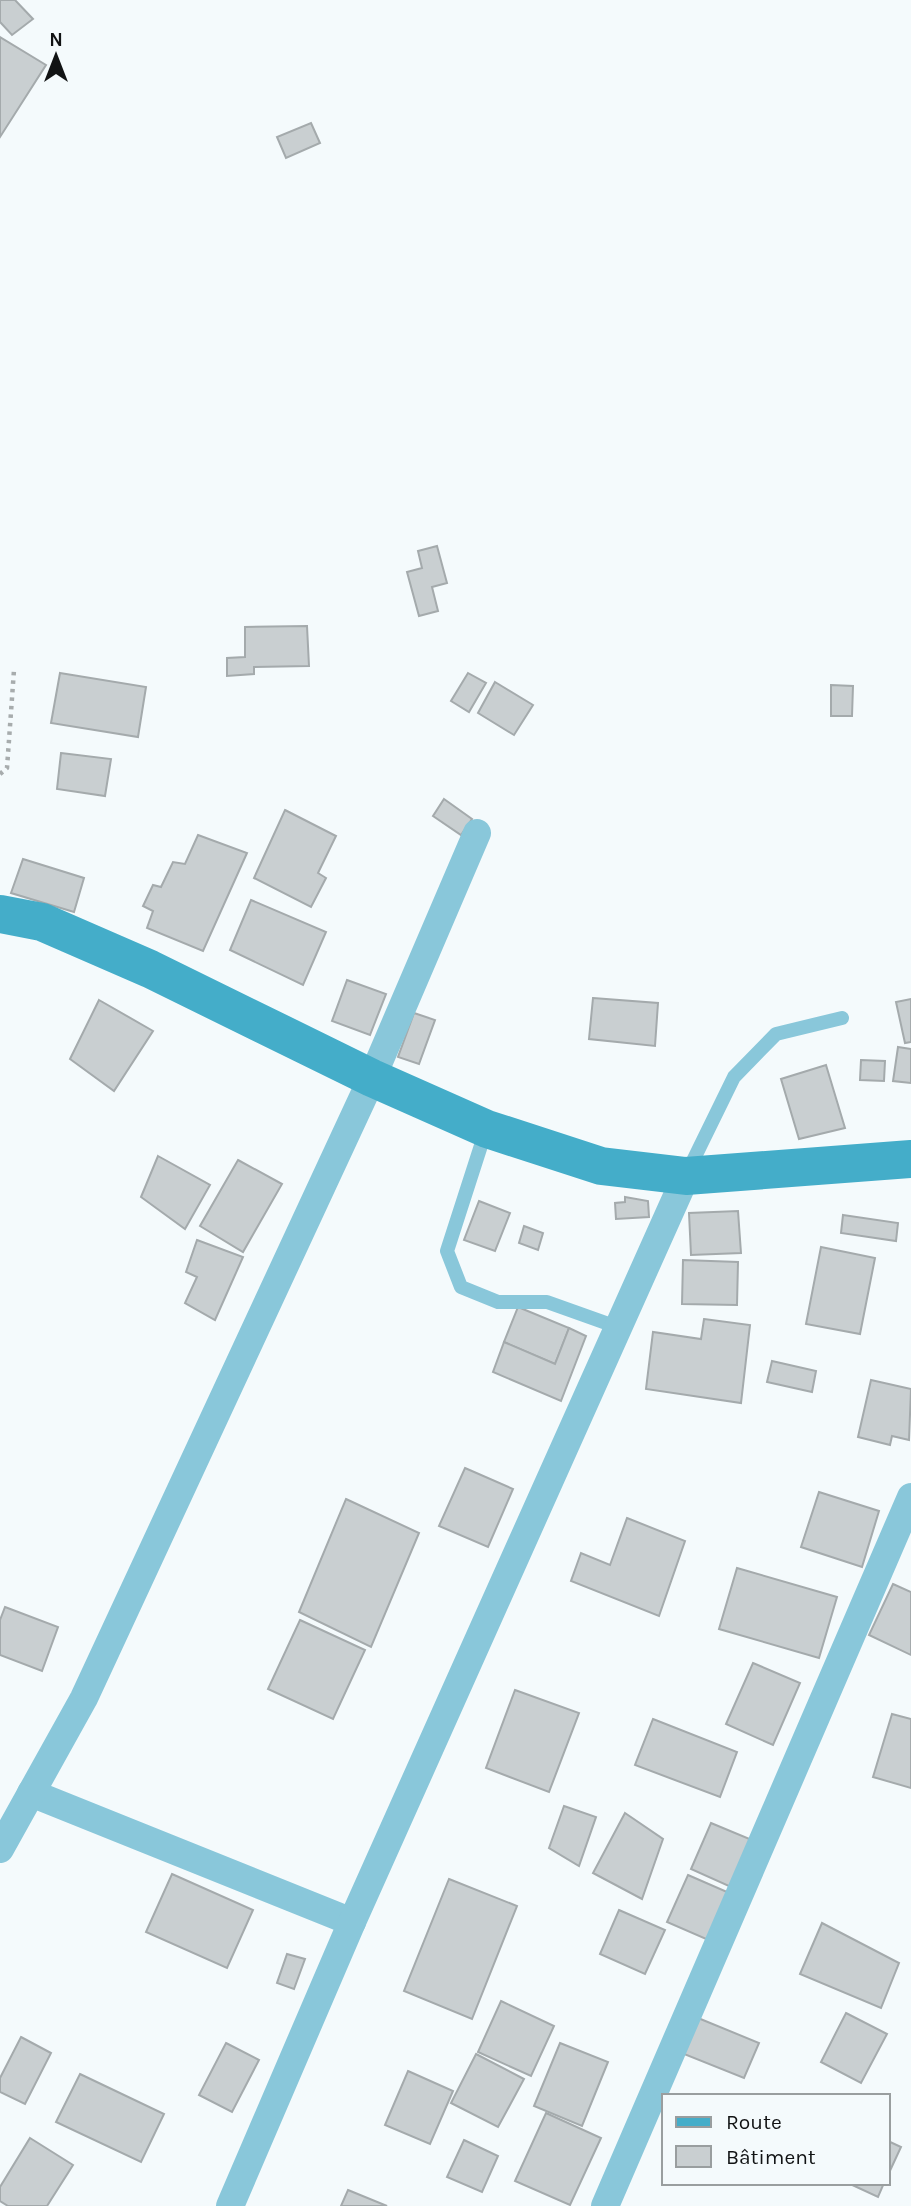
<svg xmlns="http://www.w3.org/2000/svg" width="911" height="2206" font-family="Karla,sans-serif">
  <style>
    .building { fill: #c9cfd1; stroke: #a4aaac; stroke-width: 2 }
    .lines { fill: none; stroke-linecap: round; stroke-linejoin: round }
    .path { stroke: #a7acad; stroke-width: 4.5; stroke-dasharray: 3.5 5; stroke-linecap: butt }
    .lane { stroke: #89c7da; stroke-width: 14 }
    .street { stroke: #89c7da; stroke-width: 28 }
    .secondary { stroke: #44adc9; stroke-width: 38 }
  </style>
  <rect width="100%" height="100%" fill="#f4fafc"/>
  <g class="building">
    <polygon points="0,0 15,0 33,19 12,35 0,22"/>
    <polygon points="0,37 46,65 0,137"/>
    <polygon points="311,123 320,143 286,158 277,137"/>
    <polygon points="437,546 447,583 432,587 438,611 419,616 407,572 422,568 418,551"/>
    <polygon points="307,626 309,666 254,667 254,674 227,676 227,658 245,657 245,627"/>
    <polygon points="60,673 146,687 138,737 51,723"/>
    <polygon points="468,673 486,683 469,712 451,701"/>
    <polygon points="495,682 533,705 514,735 478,713"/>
    <polygon points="831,685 853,686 852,716 831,716"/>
    <polygon points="61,753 111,759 105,796 57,789"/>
    <polygon points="444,799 472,819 461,835 433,816"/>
    <polygon points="285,810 336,836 318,873 326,878 311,907 254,878"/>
    <polygon points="198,835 247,853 203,951 147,928 153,911 143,906 153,885 161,887 173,862 185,864"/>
    <polygon points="23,859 84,878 74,912 11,893"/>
    <polygon points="251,900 326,932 303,985 230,950"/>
    <polygon points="347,980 386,994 370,1035 332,1021"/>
    <polygon points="593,998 658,1003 655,1046 589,1039"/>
    <polygon points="911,999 911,1042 905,1043 896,1002"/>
    <polygon points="99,1000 153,1031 114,1091 70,1059"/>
    <polygon points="414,1013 435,1020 419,1064 398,1057"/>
    <polygon points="898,1047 911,1049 911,1083 893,1081"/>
    <polygon points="861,1060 885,1061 884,1081 860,1080"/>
    <polygon points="826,1065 845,1128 799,1139 781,1079"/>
    <polygon points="158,1156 210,1185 185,1229 141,1197"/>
    <polygon points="238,1160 282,1184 243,1252 200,1226"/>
    <polygon points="625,1197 648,1201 649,1217 616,1219 615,1203 625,1202"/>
    <polygon points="479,1201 510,1213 495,1251 464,1240"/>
    <polygon points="738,1211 741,1253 691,1255 689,1213"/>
    <polygon points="843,1215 898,1223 896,1241 841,1233"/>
    <polygon points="524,1226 543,1233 538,1250 519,1243"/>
    <polygon points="197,1240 243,1257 215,1320 185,1303 197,1277 186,1272"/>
    <polygon points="821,1247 875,1258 860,1334 806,1324"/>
    <polygon points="683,1260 738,1262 737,1305 682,1304"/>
    <polygon points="518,1307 569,1328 555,1364 504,1342"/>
    <polygon points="704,1319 750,1325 741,1403 646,1389 653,1332 701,1339"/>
    <polygon points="569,1328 586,1336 561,1401 493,1372 504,1342 555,1364"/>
    <polygon points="772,1361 816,1371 812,1392 767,1382"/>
    <polygon points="871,1380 911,1389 909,1440 892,1436 890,1445 858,1437"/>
    <polygon points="465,1468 513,1489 488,1547 439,1526"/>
    <polygon points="819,1492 879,1511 862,1567 801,1547"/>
    <polygon points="346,1499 419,1533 371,1647 299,1612"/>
    <polygon points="627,1518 685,1541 659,1616 571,1581 581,1553 610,1565"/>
    <polygon points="737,1568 837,1597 819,1658 719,1629"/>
    <polygon points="893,1584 911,1592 911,1655 869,1635"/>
    <polygon points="5,1607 58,1627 42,1671 0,1655 0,1620"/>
    <polygon points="300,1620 365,1650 333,1719 268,1689"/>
    <polygon points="753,1663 800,1683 773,1745 726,1724"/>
    <polygon points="515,1690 579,1713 549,1792 486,1768"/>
    <polygon points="892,1714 911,1719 911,1788 873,1777"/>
    <polygon points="653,1719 737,1752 720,1797 635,1765"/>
    <polygon points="564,1806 596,1817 579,1866 549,1848"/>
    <polygon points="625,1813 663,1839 642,1899 593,1873"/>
    <polygon points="711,1823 752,1840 731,1887 691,1869"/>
    <polygon points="172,1874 253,1910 227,1968 146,1932"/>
    <polygon points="688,1875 734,1895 713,1942 667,1922"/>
    <polygon points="449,1879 517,1906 472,2019 404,1991"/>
    <polygon points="619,1910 665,1930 645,1974 600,1954"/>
    <polygon points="822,1923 899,1963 881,2008 800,1974"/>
    <polygon points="287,1954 305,1959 294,1989 277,1983"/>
    <polygon points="501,2001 554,2026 531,2076 478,2052"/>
    <polygon points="846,2013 887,2034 861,2083 821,2062"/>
    <polygon points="698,2018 759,2043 744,2078 684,2054"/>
    <polygon points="21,2037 51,2053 25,2104 0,2092 0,2078"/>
    <polygon points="226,2043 259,2060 232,2112 199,2095"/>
    <polygon points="560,2043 608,2062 582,2126 534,2106"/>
    <polygon points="476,2054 524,2079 498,2127 451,2103"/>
    <polygon points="408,2071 453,2091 430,2144 385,2125"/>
    <polygon points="80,2074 164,2114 141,2162 56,2122"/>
    <polygon points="546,2113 601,2138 570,2205 515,2181"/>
    <polygon points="30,2138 73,2165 47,2206 8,2206 0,2201 0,2187"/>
    <polygon points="464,2140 498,2156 482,2192 447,2177"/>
    <polygon points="888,2141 901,2147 888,2175"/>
    <polygon points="848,2183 884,2183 878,2197"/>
    <polygon points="348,2190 387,2206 341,2206"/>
  </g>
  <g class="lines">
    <polyline class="path" points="0,774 7,768 14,670"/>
    <g class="lane">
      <polyline points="486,1130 447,1251 461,1287 498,1302 547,1302 620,1328"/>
      <polyline points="688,1171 734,1077 776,1034 842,1018"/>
    </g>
    <g class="street">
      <polyline points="31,1793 352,1922"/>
      <polyline points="0,1849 84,1698 372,1078 477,833"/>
      <polyline points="230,2206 352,1922 686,1176"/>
      <polyline points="605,2206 911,1497"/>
    </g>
    <polyline class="secondary" points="0,914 42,922 150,969 372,1078 487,1129 601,1166 686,1176 911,1159"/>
  </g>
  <rect x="662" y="2094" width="228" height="91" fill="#f4fafc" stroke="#999e9f" stroke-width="2"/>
  <rect x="676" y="2117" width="35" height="10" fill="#44adc9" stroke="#999e9f" stroke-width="2"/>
  <text x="726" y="2129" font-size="21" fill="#111314">Route</text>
  <rect x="676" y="2146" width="35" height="21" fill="#c9cfd1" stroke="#999e9f" stroke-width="2"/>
  <text x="726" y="2164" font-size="21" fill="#111314">Bâtiment</text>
  <g transform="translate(56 56)" stroke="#f4fafc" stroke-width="5" paint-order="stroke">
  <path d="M0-5L12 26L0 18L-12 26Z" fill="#111314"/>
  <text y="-10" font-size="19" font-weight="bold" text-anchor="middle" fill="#111314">N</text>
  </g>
</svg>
